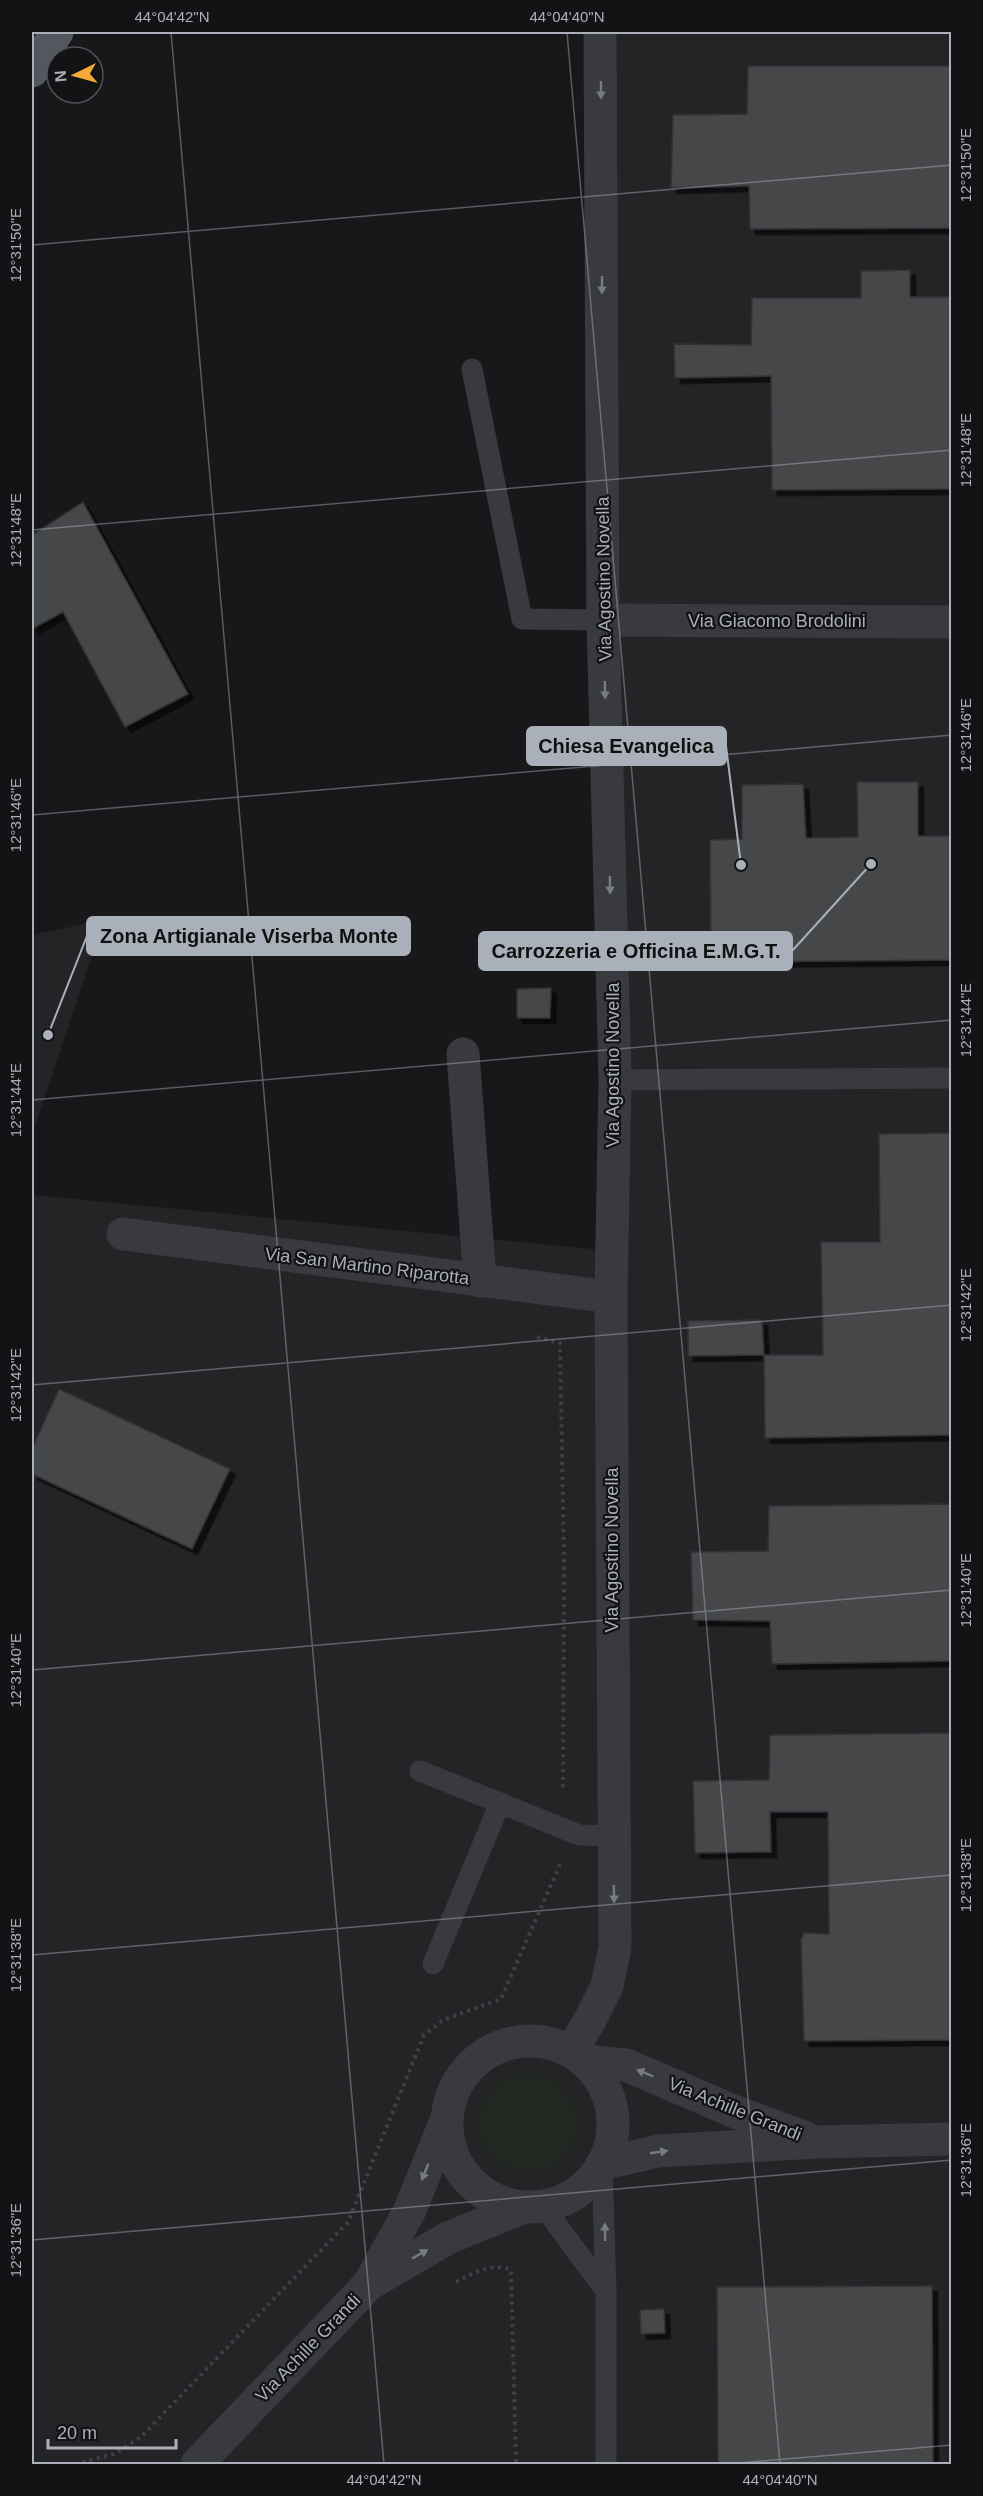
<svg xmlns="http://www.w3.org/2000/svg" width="983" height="2496" font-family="Arial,sans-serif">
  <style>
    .built { fill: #242427 }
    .green { fill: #202821 }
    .building { fill: #44464a; stroke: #323236; stroke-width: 1.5; filter: url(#shadow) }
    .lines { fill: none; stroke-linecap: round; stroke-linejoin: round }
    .path { stroke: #3f4146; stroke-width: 4; stroke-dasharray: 3 4.5; stroke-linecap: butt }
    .service { stroke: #393a3f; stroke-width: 21 }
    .minor { stroke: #393a3f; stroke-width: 33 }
    .primary { stroke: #55575e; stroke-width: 33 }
    .oneway { fill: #777b83 }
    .ticks { fill: none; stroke: #aab0ba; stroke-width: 1.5; stroke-opacity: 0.45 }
    .labels { text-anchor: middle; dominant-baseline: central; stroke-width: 4.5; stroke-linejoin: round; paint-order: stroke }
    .street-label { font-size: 18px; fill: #aab0ba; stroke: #131315 }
    .leader { fill: none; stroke: #aab0ba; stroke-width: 2 }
    .callout-dot { fill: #aab0ba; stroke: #131315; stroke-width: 2 }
    .callout { fill: #aab0ba; stroke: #aab0ba; stroke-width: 2 }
    .callout-label { font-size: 20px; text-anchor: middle; font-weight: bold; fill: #111 }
    .neatline { fill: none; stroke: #aab0ba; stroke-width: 2 }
    .ticks-label { font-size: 15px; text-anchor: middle; fill: #aab0ba }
  </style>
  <defs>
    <filter id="shadow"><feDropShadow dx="5.5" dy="5.5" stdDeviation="0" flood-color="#0009"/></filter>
  </defs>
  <rect width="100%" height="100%" fill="#18181a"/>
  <g class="built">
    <polygon points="610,32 951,32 951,2464 32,2464 32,1195 603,1250"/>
    <polygon points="104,920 32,1135 32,935"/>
  </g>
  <circle class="green" cx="528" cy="2123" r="49"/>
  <g class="building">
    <polygon points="748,66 952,66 952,228 750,229 749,186 671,188 673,115 747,114"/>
    <polygon points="910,270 910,297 952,297 952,489 772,490 771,376 675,378 674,344 751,345 752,298 861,298 861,271"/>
    <polygon points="83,502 188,694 125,727 63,612 32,629 32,535"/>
    <polygon points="857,782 918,782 918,836 952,836 952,960 711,962 710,840 742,839 742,785 803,784 806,838 858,837"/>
    <polygon points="551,988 550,1018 517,1018 517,989"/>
    <polygon points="952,1133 952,1435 765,1438 764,1355 823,1355 821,1242 880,1242 879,1134"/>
    <polygon points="762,1320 764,1355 688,1356 688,1321"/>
    <polygon points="59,1389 230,1469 192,1549 32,1474 32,1449"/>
    <polygon points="952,1504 952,1661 772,1664 770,1621 693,1620 691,1552 768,1551 769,1506"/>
    <polygon points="952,1733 952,2040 804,2041 801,1940 804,1933 829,1934 828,1812 770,1812 771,1852 695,1853 693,1781 769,1780 770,1735"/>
    <polygon points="932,2286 933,2464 718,2464 717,2287"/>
    <polygon points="664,2309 665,2333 641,2334 640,2310"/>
  </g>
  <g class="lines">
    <g class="path">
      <polyline points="537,1337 560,1343 564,1561 563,1792"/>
      <path d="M456 2282C474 2273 491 2262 511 2270L516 2464"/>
      <polyline points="75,2464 114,2454 141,2437 348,2222 424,2035 443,2020 501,1999 561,1862"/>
    </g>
    <g class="service">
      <polyline points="472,369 522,619 603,620"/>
      <polyline points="615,1080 952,1078"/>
      <polyline points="420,1771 500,1803"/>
      <polyline points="433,1964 500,1803 579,1835 613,1836"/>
      <polyline points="602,2164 606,2291 606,2464"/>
      <polyline points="543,2206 606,2291"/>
    </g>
    <g class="minor">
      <polyline points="603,620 952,622"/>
      <polyline points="463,1054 480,1281"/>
      <polyline points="123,1234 611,1297"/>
      <circle cx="530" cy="2124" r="83"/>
      <polyline points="571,2052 590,2020 607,1986 615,1947 611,1297 615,1080 603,620 600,32"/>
      <polyline points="584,2061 626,2065 733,2111 804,2137"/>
      <polyline points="602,2164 658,2151 817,2142 952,2139"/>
      <polyline points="371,2283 448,2238 524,2207"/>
      <polyline points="197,2464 369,2284 410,2210 447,2118"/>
    </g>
    <polyline class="primary" points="32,71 57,32"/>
  </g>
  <defs><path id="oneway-solid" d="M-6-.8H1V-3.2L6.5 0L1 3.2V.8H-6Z" transform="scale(1.5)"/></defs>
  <g class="oneway">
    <use href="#oneway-solid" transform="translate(601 90) rotate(90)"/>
    <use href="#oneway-solid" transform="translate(602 285) rotate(90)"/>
    <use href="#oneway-solid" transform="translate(605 690) rotate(89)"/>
    <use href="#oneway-solid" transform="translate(610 885) rotate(89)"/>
    <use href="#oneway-solid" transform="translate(614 1894) rotate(89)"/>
    <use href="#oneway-solid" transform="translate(645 2073) rotate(-157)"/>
    <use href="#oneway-solid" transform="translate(659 2152) rotate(-8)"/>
    <use href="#oneway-solid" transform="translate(425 2172) rotate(112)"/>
    <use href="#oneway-solid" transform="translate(605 2232) rotate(-91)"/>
    <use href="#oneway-solid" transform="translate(420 2254) rotate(-30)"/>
  </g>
  <path class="ticks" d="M171 32 384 2464M567 32 780 2464M32 245 952 165M32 530 952 450M32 815 952 735M32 1100 952 1020M32 1385 952 1305M32 1670 952 1590M32 1955 952 1875M32 2240 952 2160M725 2464 952 2445"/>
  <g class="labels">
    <g class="street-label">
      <text transform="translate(604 579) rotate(-91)">Via Agostino Novella</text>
      <text x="777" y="621">Via Giacomo Brodolini</text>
      <text transform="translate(613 1065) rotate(-90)">Via Agostino Novella</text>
      <text transform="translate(367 1266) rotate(7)">Via San Martino Riparotta</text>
      <text transform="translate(612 1550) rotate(-90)">Via Agostino Novella</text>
      <text transform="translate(735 2109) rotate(22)">Via Achille Grandi</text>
      <text transform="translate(308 2348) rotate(-46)">Via Achille Grandi</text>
    </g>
  </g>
  <path class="leader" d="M741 865L726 746M48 1035L87 936M871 864L792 951"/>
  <g class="callout-dot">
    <circle cx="741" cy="865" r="6"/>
    <circle cx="48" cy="1035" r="6"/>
    <circle cx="871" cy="864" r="6"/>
  </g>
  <g class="callout">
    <rect x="527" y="727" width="199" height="38" rx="6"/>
    <rect x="87" y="917" width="323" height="38" rx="6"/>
    <rect x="479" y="932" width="313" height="38" rx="6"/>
  </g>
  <g class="callout-label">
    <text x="626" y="753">Chiesa Evangelica</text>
    <text x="249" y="943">Zona Artigianale Viserba Monte</text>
    <text x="636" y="958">Carrozzeria e Officina E.M.G.T.</text>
  </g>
  <rect width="983" height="2496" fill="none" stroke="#131315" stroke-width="66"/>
  <g transform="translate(75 75) rotate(265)"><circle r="28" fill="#131315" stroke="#4f5257" stroke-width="1.5"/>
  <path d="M0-4.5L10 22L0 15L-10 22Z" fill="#f4aa37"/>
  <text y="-9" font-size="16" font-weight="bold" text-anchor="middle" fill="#aab0ba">N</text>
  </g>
  <path d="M48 2439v9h128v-9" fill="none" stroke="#aab0ba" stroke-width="3"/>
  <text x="57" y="2439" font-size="18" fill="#aab0ba" stroke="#131315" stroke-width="4.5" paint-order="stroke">20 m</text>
  <rect x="33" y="33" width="917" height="2430" class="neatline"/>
  <g class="ticks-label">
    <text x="172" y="22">44°04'42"N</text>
    <text x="567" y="22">44°04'40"N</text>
    <text transform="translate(966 165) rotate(-90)" y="5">12°31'50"E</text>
    <text transform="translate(16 245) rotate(-90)" y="5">12°31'50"E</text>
    <text transform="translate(966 450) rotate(-90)" y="5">12°31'48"E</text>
    <text transform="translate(16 530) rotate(-90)" y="5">12°31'48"E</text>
    <text transform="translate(966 735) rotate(-90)" y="5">12°31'46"E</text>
    <text transform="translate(16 815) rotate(-90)" y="5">12°31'46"E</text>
    <text transform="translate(966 1020) rotate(-90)" y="5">12°31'44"E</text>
    <text transform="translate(16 1100) rotate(-90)" y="5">12°31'44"E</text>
    <text transform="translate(966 1305) rotate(-90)" y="5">12°31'42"E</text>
    <text transform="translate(16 1385) rotate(-90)" y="5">12°31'42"E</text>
    <text transform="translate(966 1590) rotate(-90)" y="5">12°31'40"E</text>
    <text transform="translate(16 1670) rotate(-90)" y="5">12°31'40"E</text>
    <text transform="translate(966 1875) rotate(-90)" y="5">12°31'38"E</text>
    <text transform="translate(16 1955) rotate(-90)" y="5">12°31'38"E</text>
    <text transform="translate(966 2160) rotate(-90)" y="5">12°31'36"E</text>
    <text transform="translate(16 2240) rotate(-90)" y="5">12°31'36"E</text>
    <text x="384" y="2485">44°04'42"N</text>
    <text x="780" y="2485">44°04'40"N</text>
  </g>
</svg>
